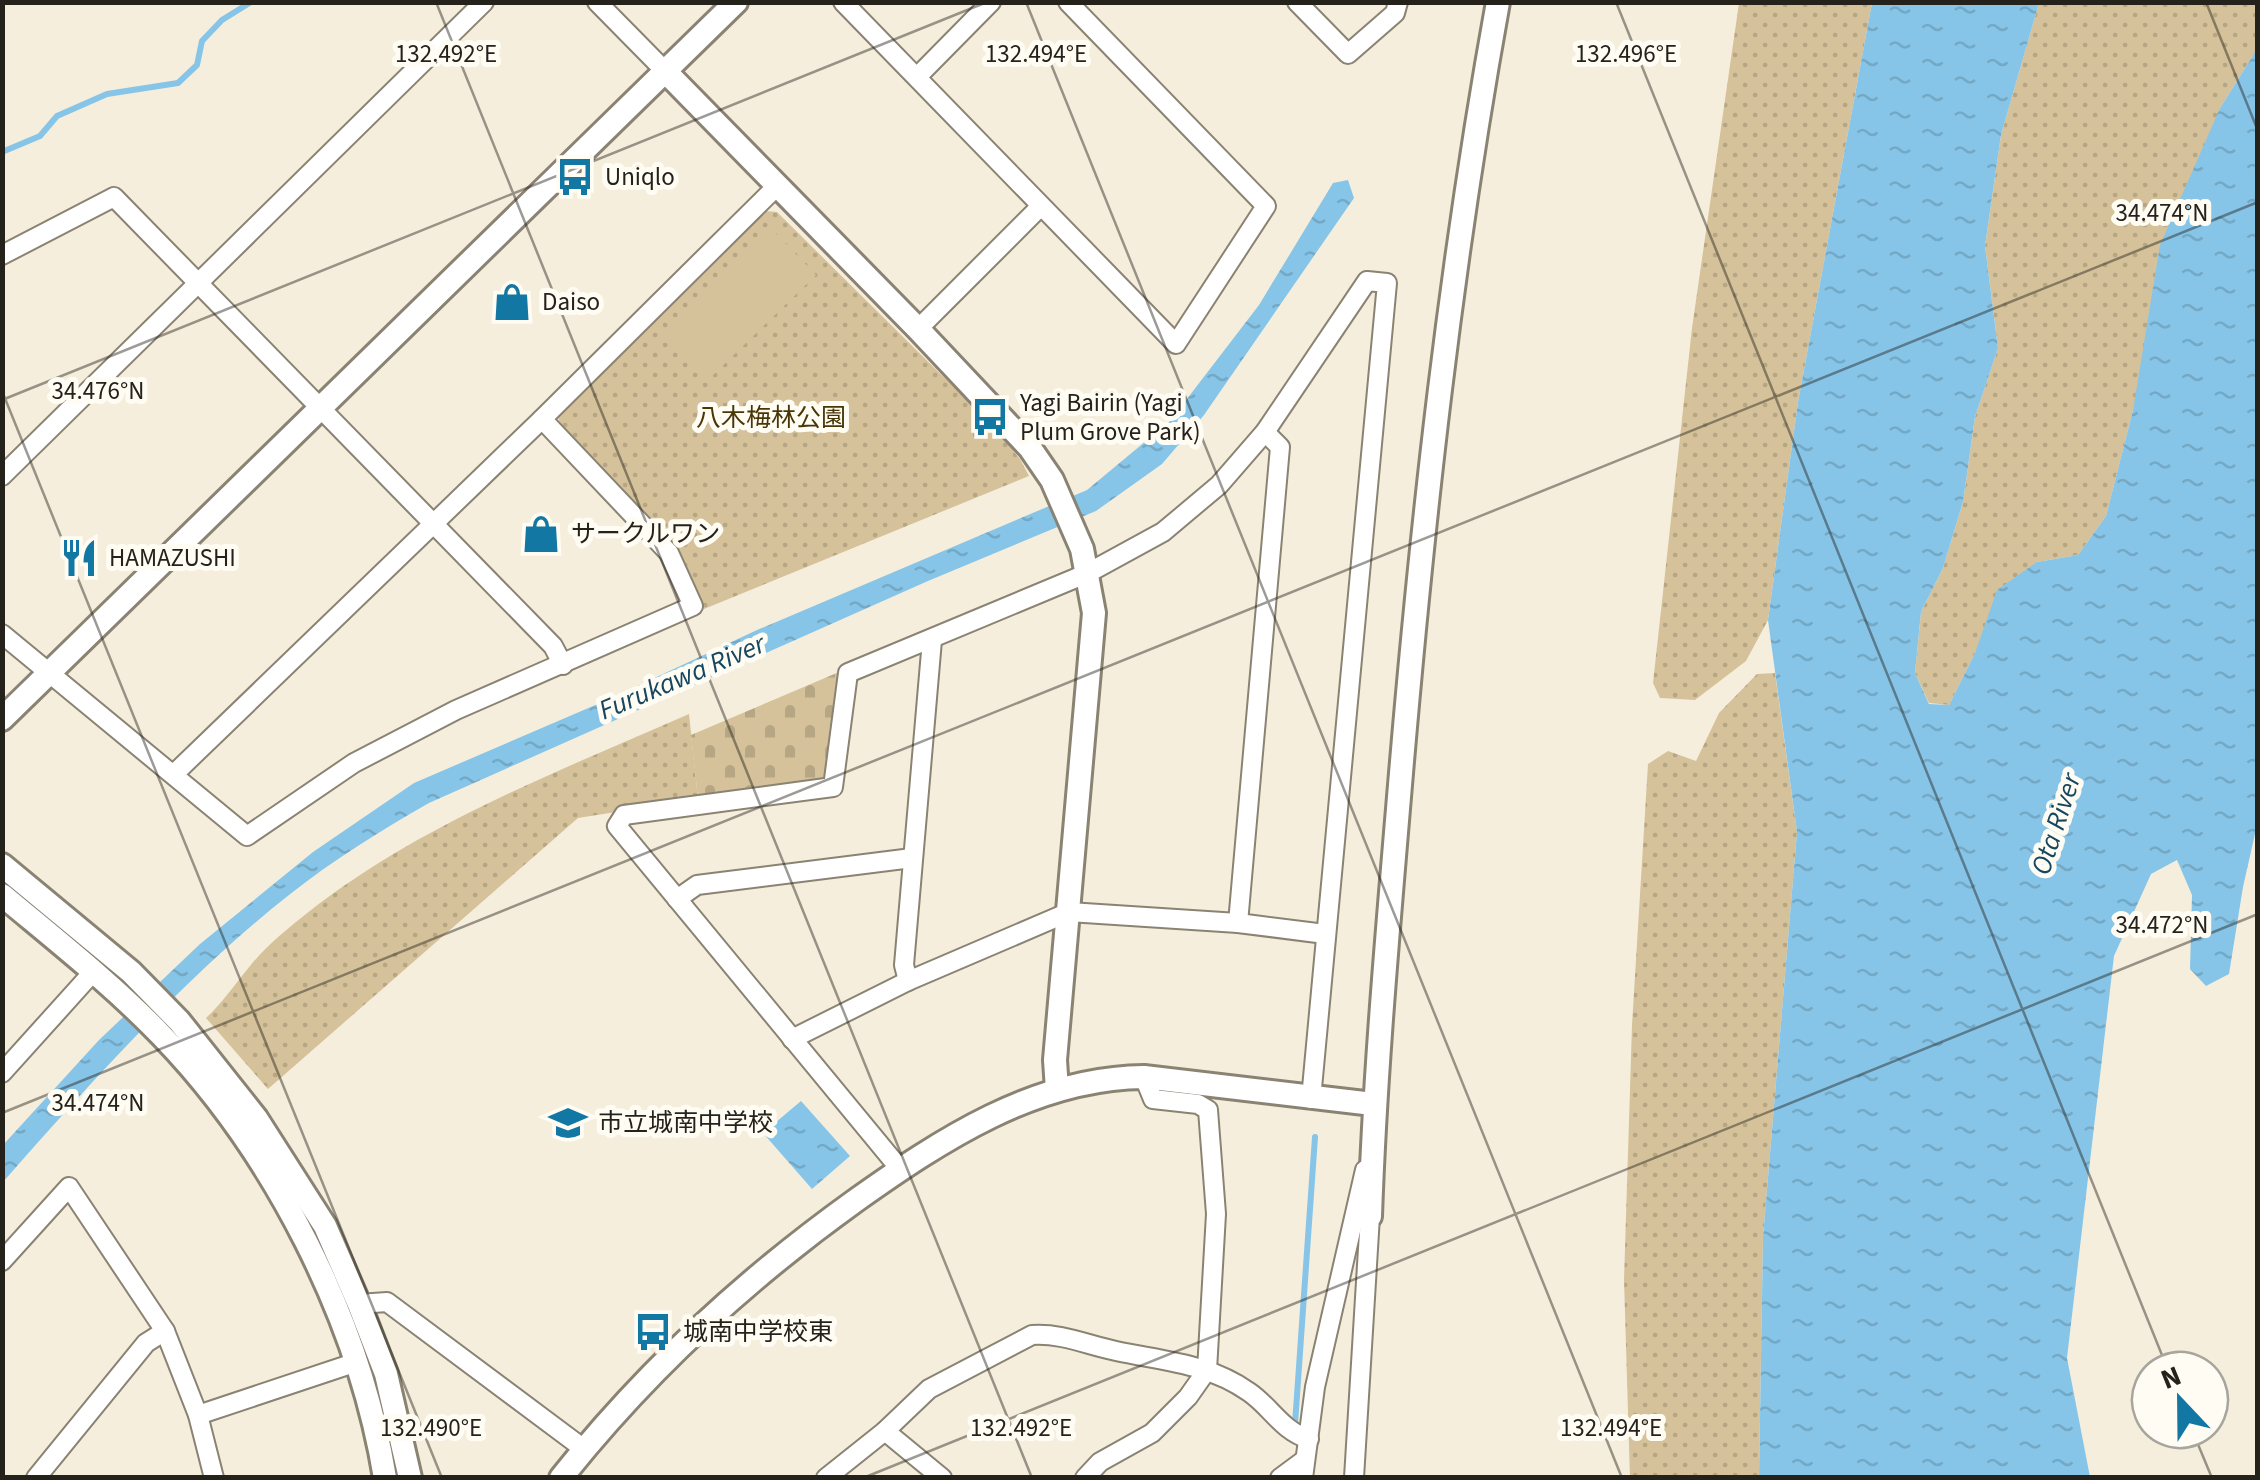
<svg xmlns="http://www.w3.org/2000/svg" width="2260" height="1480" font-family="'Source Sans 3','Noto Sans JP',sans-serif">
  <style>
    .grass { fill: url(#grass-dots) }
    .cemetery { fill: url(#cemetery-stones) }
    .pitch { fill: #d5c29a }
    .water { fill: url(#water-ripples) }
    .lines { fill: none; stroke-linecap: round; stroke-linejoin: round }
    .stream { stroke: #87c5e8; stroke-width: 6 }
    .minor-casing { stroke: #8a8373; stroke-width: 22 }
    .tertiary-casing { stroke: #8a8373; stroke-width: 28 }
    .minor { stroke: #fff; stroke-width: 18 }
    .tertiary { stroke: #fff; stroke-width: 22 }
    .ticks { fill: none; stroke: #24221b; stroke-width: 2.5; stroke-opacity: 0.45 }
    .labels { text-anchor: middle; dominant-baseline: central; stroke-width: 10; stroke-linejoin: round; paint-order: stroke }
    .poi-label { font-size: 25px; fill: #24221b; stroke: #fffcf4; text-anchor: start }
    .park-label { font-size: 25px; fill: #483606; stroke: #fffcf4 }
    .water-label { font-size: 28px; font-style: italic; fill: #164760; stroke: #fffcf4 }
    .ticks-label { font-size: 25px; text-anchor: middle; fill: #24221b; stroke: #fffcf4; stroke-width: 10; stroke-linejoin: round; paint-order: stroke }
  </style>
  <defs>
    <pattern id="grass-dots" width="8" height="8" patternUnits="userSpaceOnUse" patternTransform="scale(2.5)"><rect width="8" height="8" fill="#d5c29a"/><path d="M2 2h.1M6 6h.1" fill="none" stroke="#b7a684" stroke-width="1.8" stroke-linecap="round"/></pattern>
    <pattern id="cemetery-stones" width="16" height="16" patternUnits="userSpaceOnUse" patternTransform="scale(2.5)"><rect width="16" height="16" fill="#d5c29a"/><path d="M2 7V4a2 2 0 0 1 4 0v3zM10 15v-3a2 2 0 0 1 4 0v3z" fill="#b7a684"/></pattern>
    <pattern id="water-ripples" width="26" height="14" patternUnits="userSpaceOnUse" patternTransform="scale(2.5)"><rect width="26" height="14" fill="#87c5e8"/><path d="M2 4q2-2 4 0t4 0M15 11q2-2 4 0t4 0" fill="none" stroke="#74a9c6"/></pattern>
  </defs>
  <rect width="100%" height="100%" fill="#f6eedc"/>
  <g class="grass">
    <polygon points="1739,3 1872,3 1798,402 1768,620 1746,661 1695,700 1660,698 1653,683 1692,328"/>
    <polygon points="2039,3 2257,3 2257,49 2220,108 2133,410 2106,516 2078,555 2037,562 1975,653 1949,705 1929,703 1915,673 1921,612 1943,568 1963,502 1975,417 1998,348 1985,246 2001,135"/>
    <polygon points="766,211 777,212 990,423 1020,459 1029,476 704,609 675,546 559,422 558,415"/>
    <polygon points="1775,673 1797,832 1763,1237 1759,1477 1630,1478 1624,1280 1632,1025 1648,764 1668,751 1696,761 1719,713 1757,674"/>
    <path d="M689 714 698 799 578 818 268 1089 206 1018C223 1002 235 984 250 966 265 947 287 929 306 914 420 824 557 772 689 714Z"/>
  </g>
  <polygon class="cemetery" points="839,672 828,775 825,782 698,799 691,735"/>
  <polygon class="pitch" points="770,227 816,275 708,380 662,332"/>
  <g class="water">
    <polygon points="1872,3 2039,3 2001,135 1985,246 1998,348 1975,417 1963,502 1943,568 1921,612 1915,673 1929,704 1949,705 1975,653 1997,590 2037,562 2078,555 2106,516 2133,410 2160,245 2220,108 2257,49 2257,825 2243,887 2229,974 2206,986 2190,969 2192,895 2177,860 2151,874 2114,956 2067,1358 2090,1477 1759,1477 1763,1237 1797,832 1768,620 1798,402"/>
    <path d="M1348 180 1354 198 1204 415 1162 464 1096 511 928 581 429 803C380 831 333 860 289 895 186 976 89 1084 3 1182V1145L99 1040 200 944 313 852 414 783 614 697 757 630 1087 490 1170 421 1259 305 1333 183Z"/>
    <polygon points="801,1101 850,1156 812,1189 763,1133"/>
  </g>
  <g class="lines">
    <g class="stream">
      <polyline points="2,152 40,136 57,116 107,94 178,83 197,65 202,41 222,20 251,2"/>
      <polyline points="1295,1424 1315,1137"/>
    </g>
    <g class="minor-casing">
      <g id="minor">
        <polyline points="597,2 666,72"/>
        <polyline points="843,2 1176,344 1266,206 1068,2"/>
        <polyline points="1297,2 1348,54 1395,13 1398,2"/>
        <polyline points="917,77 991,2"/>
        <polyline points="2,255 114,197 553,646 563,665"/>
        <polyline points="918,329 1041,206"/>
        <polyline points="2,476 484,2"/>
        <polyline points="2,634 247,836 354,763 456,710 693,606 669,553 542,419"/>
        <polyline points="174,774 542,419 777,186"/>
        <polyline points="677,899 697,885 912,858"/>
        <polyline points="1238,923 1280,447 1265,432"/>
        <polyline points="908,981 904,965 932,640"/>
        <polyline points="792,1039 908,981 1069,912 1238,923 1325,934"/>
        <polyline points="2,1073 93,972"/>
        <polyline points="900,1169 617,826 624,815 833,787 848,673 1088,573 1163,532 1219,485 1265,432 1367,281 1387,283 1311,1099"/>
        <polyline points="2,1261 69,1187 165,1331 198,1415 214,1478"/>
        <polyline points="359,1304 387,1302 584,1449"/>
        <polyline points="198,1415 357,1362"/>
        <polyline points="885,1431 942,1478"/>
        <polyline points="36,1478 146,1343 165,1331"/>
        <path d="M826 1478 885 1431 929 1389 1032 1335C1062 1333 1087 1345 1116 1351 1162 1361 1208 1363 1249 1392 1271 1407 1282 1431 1309 1439"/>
        <polyline points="1085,1478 1100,1462 1152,1433 1188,1397 1207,1370 1216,1214 1208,1110 1198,1104 1153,1099 1144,1077"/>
        <polyline points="1280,1478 1303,1461"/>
        <polyline points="1303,1478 1315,1387 1365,1170"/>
        <polyline points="1354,1478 1370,1216"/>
      </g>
    </g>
    <g class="tertiary-casing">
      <g id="tertiary">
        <polyline points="666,72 918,329 1030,448 1052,480 1082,549 1094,613 1055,1060 1057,1090"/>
        <polyline points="2,719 736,2"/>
        <polyline points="2,865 131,972 179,1021 256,1118 325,1226 359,1304 386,1374 410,1478"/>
        <path d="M2 895C57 941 113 985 162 1036 274 1152 359 1319 385 1478"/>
        <path d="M1370 1216C1375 1072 1388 929 1400 785 1422 523 1451 261 1498 2"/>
        <path d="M561 1478C646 1371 745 1280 855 1201 941 1140 1035 1078 1144 1077L1373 1104"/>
      </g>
    </g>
    <use href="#minor" class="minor"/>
    <use href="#tertiary" class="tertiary"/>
  </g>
  <path class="ticks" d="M436 2 1032 1478M1026 2 1622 1478M1616 2 2168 1370M2206 2 2258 131M2 391 442 1478M2 400 987 2M2 1113 2258 202M2192 1430 2212 1478M863 1478 2258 914"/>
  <defs>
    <g id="bus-bare" transform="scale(3)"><path d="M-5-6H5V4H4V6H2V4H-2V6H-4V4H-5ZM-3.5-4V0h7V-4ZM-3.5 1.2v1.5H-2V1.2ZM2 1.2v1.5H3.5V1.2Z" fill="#1278a3" stroke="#fffcf4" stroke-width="2.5" paint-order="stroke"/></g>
    <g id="shop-bare" transform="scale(3)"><path d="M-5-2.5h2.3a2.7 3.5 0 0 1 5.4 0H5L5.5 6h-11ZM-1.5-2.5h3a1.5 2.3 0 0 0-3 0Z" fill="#1278a3" stroke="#fffcf4" stroke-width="2.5" paint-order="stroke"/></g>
    <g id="restaurant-bare" transform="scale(3)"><path d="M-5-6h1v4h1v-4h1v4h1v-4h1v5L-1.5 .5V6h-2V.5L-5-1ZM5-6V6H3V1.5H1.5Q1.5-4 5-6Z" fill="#1278a3" stroke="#fffcf4" stroke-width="2.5" paint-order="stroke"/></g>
    <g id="school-bare" transform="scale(3)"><path d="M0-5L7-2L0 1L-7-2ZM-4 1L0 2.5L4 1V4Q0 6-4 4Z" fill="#1278a3" stroke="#fffcf4" stroke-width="2.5" paint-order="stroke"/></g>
  </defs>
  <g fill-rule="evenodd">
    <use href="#bus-bare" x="575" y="177"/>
    <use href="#shop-bare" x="512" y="302"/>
    <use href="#bus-bare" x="990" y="417"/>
    <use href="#shop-bare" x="541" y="534"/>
    <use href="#restaurant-bare" x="79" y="558"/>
    <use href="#school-bare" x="568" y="1123"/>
    <use href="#bus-bare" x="653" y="1332"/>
  </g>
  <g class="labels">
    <g class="poi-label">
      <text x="605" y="177">Uniqlo</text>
      <text x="542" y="302">Daiso</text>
      <text x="1020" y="403">Yagi Bairin (Yagi<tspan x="1020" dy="29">Plum Grove Park)</tspan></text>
      <text x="571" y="534">サークルワン</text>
      <text x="109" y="558">HAMAZUSHI</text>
      <text x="598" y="1123">市立城南中学校</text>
      <text x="683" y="1332">城南中学校東</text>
    </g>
    <g class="park-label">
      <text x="771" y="418">八木梅林公園</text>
    </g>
    <g class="water-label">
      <text transform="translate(682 677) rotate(-23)">Furukawa River</text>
      <text transform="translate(2056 824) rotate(-72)">Ota River</text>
    </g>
  </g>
  <g class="ticks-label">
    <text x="446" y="62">132.492°E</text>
    <text x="1036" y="62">132.494°E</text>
    <text x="1626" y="62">132.496°E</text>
    <text x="2162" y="221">34.474°N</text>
    <text x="98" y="399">34.476°N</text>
    <text x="2162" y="933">34.472°N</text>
    <text x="98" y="1111">34.474°N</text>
    <text x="431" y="1436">132.490°E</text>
    <text x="1021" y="1436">132.492°E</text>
    <text x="1611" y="1436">132.494°E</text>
  </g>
  <rect width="2260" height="1480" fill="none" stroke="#24221b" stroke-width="10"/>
  <g transform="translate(2180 1400) rotate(338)"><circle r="48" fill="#fffcf4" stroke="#a7a59d" stroke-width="2.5"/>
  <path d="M0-8L18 38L0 25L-18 38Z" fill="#1278a3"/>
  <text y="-15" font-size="28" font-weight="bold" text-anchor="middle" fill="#24221b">N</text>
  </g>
</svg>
